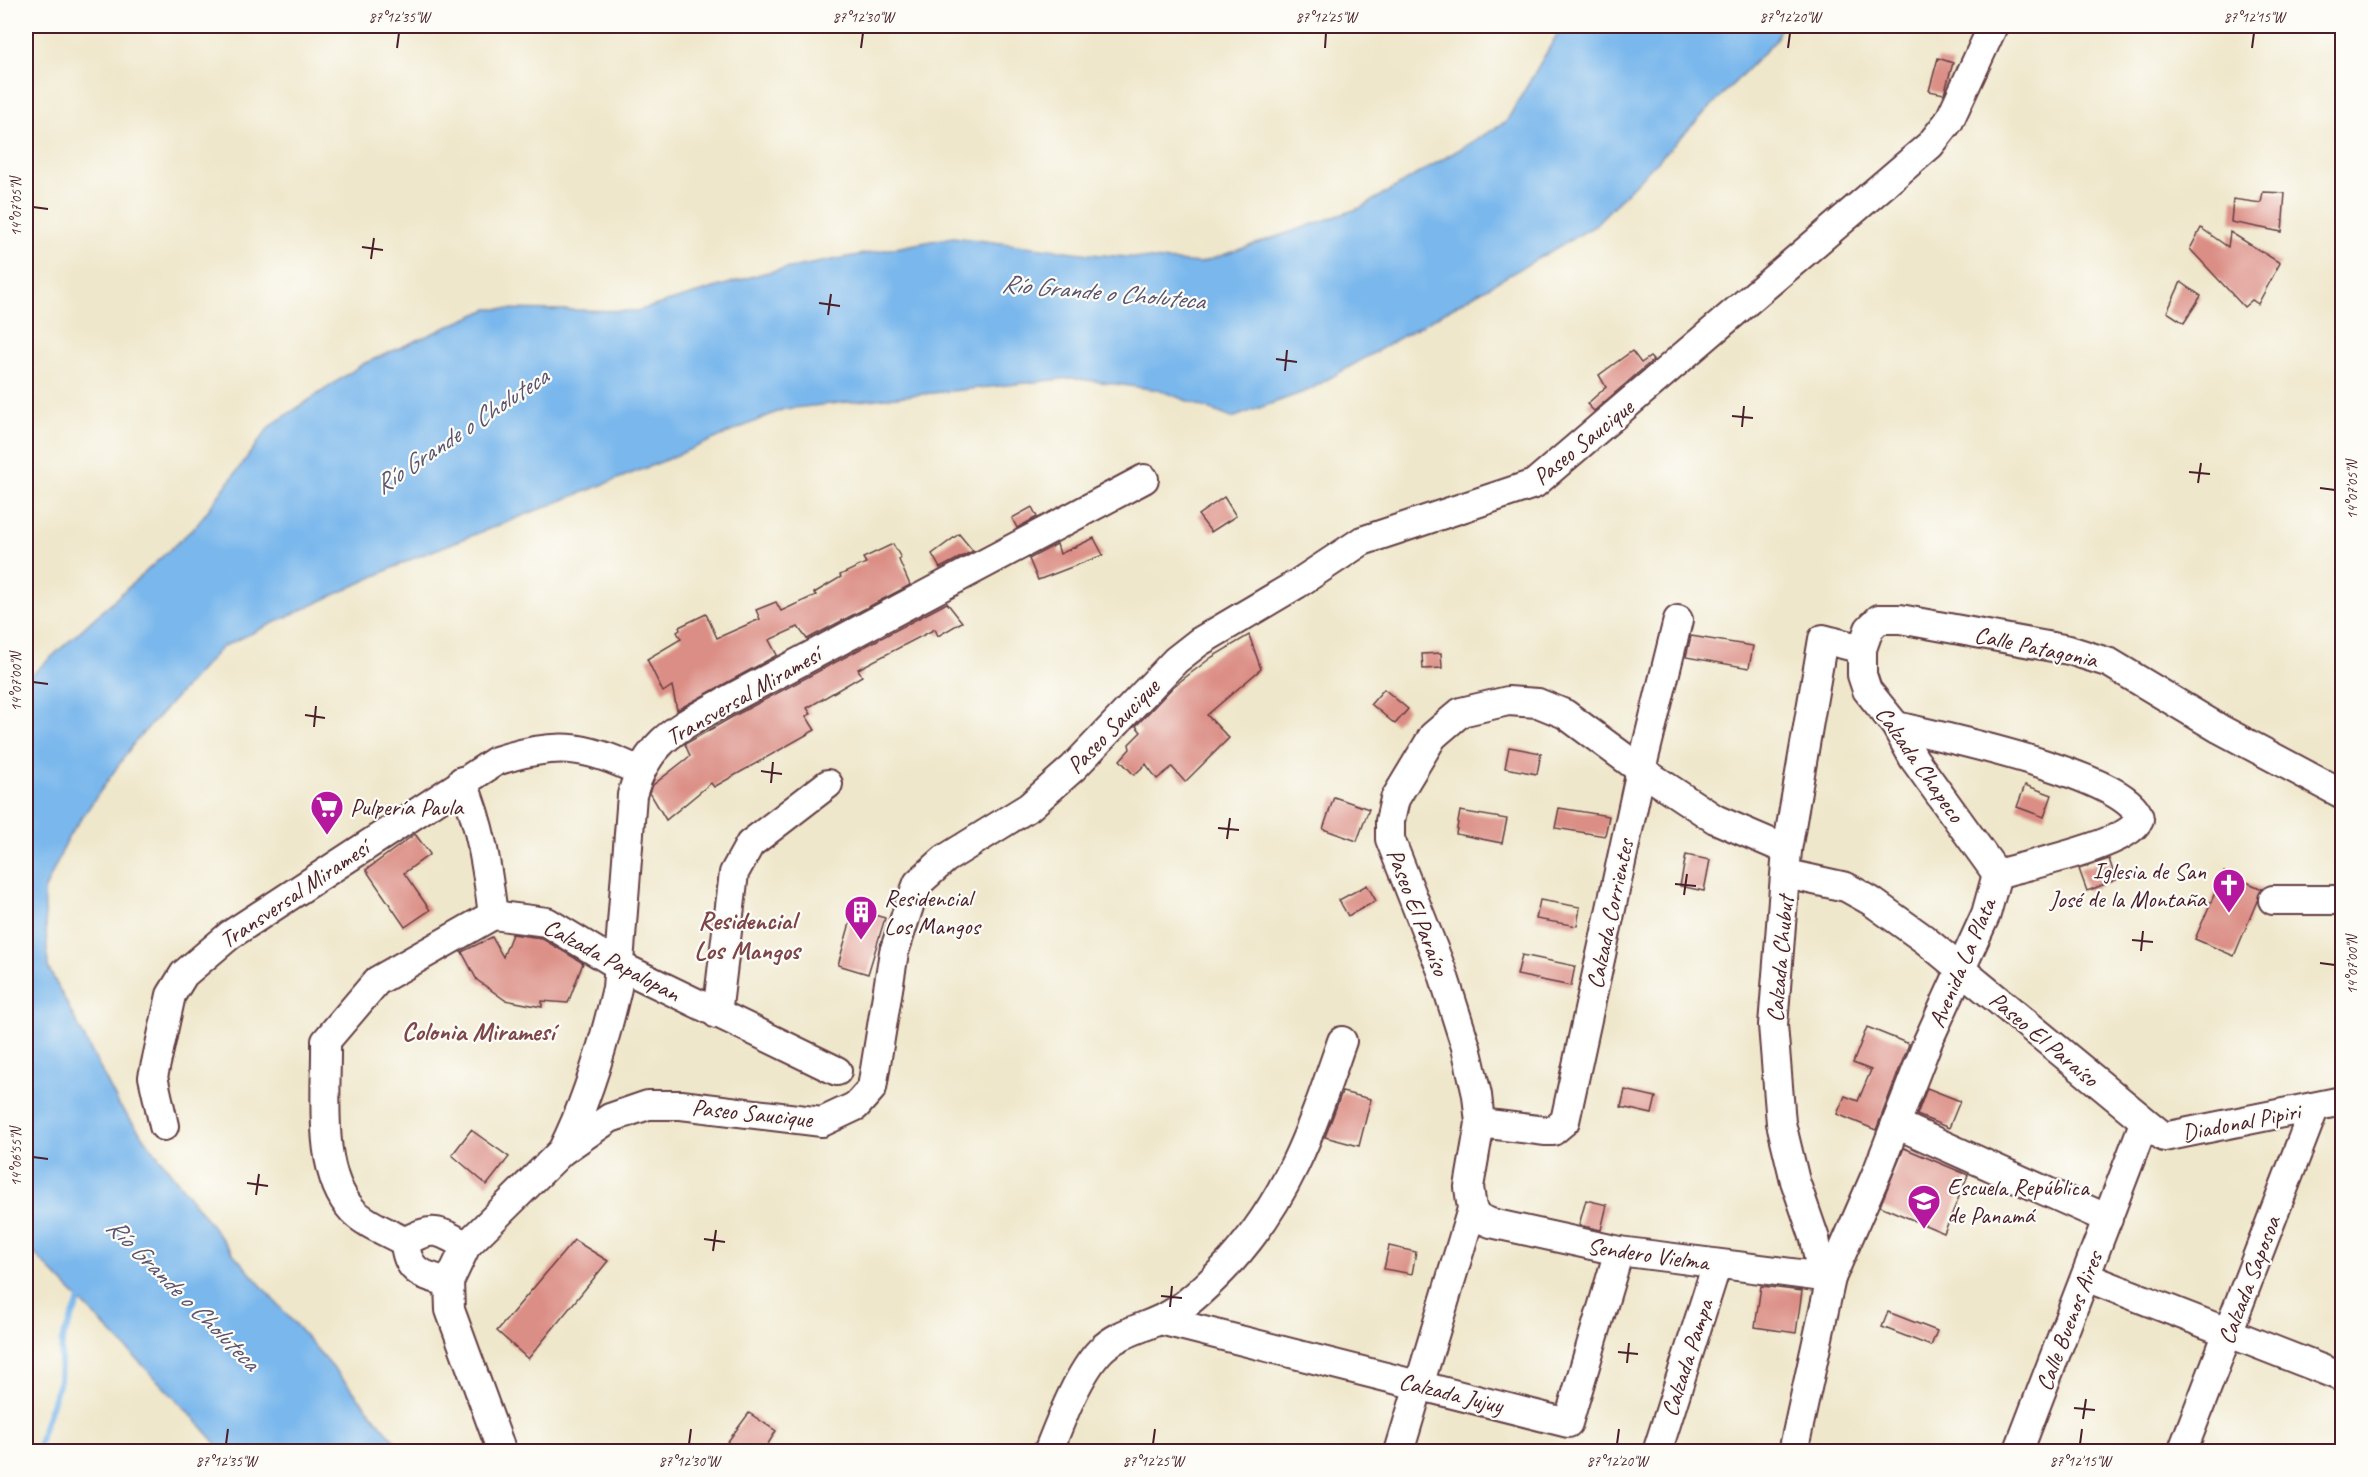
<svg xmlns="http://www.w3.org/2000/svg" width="2368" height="1477" font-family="Caveat,sans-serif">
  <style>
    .water { fill: #79b7ec; stroke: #626b8c; stroke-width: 1.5 }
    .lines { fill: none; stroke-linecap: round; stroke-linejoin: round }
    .stream { stroke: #79b7ec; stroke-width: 6 }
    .building { fill: #db8e85 }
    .minor-casing { stroke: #633d43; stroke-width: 32 }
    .minor { stroke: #fff; stroke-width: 28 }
    .ticks { fill: none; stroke: #4a1f2b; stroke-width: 2 }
    .labels { text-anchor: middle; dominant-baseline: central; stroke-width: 4.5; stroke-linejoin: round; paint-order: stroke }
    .street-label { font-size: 24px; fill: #4a1f2b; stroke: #fdfcf7 }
    .poi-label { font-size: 24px; fill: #4a1f2b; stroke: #fdfcf7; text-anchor: start }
    .water-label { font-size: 26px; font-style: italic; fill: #5a546f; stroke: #fdfcf7 }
    .neighbourhood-label { font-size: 26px; font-weight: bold; fill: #7d464a; stroke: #fdfcf7 }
    .neatline { fill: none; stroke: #4a1f2b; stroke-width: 2 }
    .ticks-label { font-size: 15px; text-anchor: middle; fill: #4a1f2b }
  </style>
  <rect width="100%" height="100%" fill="#fdfcf7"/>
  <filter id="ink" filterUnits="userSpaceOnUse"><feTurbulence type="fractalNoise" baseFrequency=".0167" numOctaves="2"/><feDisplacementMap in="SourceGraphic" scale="12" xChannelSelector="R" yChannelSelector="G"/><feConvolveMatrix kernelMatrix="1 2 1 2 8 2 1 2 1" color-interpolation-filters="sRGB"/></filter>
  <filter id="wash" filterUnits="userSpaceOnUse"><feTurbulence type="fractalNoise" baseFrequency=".008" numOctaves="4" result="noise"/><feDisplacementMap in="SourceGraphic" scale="24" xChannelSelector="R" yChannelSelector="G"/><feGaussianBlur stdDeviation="1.35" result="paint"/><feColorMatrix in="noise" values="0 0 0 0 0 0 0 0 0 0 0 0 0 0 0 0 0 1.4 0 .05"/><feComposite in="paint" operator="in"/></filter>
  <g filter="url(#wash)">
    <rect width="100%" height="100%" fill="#efe7cb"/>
    <polygon class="water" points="1562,26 1781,26 1776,40 1593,227 1309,390 1232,418 1159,390 1072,378 784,409 661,462 414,558 222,647 134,743 69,836 44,891 48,967 119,1105 231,1251 349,1386 403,1451 223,1451 193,1417 26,1245 26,680 197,525 270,426 363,364 488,309 637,311 764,273 953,237 1090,254 1200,263 1360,208 1506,122"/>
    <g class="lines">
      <polyline class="stream" points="38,1452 42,1433 60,1380 62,1340 82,1295"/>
    </g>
    <g id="blocks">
      <g class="building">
        <polygon points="1938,58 1953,63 1944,94 1929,91"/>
        <polygon points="2263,192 2285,193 2282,232 2231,222 2233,199 2261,203"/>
        <polygon points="2201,228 2228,247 2230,232 2280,263 2258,304 2252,300 2244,307 2190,249"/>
        <polygon points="2181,282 2201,296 2184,323 2167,312"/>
        <polygon points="1632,351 1641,363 1650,357 1653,360 1594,411 1587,404 1606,387 1599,375"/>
        <polygon points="1224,497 1236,516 1211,532 1198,515"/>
        <polygon points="1032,507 1037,517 1017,528 1012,518"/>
        <polygon points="959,534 973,551 940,568 932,554"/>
        <polygon points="1094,538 1103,555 1038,580 1029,559 1057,544 1060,554"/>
        <polygon points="893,544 901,558 899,560 910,585 807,639 798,627 769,640 777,655 677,710 672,686 663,692 647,659 681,639 677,632 680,630 679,627 706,614 717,638 760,619 756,610 776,602 781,611 816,595 814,593 841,577 840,575 866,563 863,558"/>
        <polygon points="947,603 962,622 938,636 935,629 858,669 862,676 807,708 811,714 806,716 815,730 714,787 711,783 666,820 650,793 653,785 690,756 685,744 734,716"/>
        <polygon points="1249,635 1261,669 1207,715 1229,738 1185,782 1172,767 1157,779 1146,764 1134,775 1120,760 1130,749 1129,744 1141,732 1136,726 1174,686 1212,657"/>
        <polygon points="1691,636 1753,646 1749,668 1686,657"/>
        <polygon points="1441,653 1442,668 1423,669 1422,654"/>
        <polygon points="1384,689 1408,709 1395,724 1371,704"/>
        <polygon points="1509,747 1541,753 1537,774 1505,768"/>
        <polygon points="2025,785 2052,795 2044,817 2017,807"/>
        <polygon points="1334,797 1369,809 1357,841 1323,829"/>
        <polygon points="1559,808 1609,816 1605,836 1555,828"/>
        <polygon points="1460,811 1507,819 1502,843 1456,834"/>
        <polygon points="415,834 430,854 404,873 430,910 405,927 366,870"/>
        <polygon points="1686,855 1710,860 1704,891 1680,886"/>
        <polygon points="2109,859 2116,880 2087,891 2079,869"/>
        <polygon points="2224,872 2262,889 2234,956 2195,939"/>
        <polygon points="1367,885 1376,901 1348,916 1339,900"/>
        <polygon points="1540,900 1580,907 1577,926 1536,919"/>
        <polygon points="854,909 885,918 868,974 838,965"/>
        <polygon points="512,934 541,938 583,963 568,1003 542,1001 542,1007 505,1000 477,980 462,952 492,937 503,957"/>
        <polygon points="1522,955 1575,966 1571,986 1517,975"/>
        <polygon points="1867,1027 1909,1044 1876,1130 1837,1114 1845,1096 1858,1101 1871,1070 1853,1063"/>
        <polygon points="1927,1088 1960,1101 1949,1128 1917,1115"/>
        <polygon points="1625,1090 1656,1097 1652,1114 1621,1107"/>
        <polygon points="1342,1092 1371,1099 1359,1146 1325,1137"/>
        <polygon points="471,1130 509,1157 487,1185 452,1155"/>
        <polygon points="1904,1148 1968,1175 1944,1233 1880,1206"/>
        <polygon points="1586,1200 1607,1205 1601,1230 1579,1225"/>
        <polygon points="574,1240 608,1261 528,1359 497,1331"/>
        <polygon points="1389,1246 1416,1252 1412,1274 1384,1269"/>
        <polygon points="1761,1286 1802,1291 1796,1333 1755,1327"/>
        <polygon points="1888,1312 1937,1331 1931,1346 1882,1327"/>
        <polygon points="749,1413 776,1431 763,1452 720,1452"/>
      </g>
    </g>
  </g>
  <g filter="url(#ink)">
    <use href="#blocks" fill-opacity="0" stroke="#633d43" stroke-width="1.5"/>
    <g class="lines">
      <g class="minor-casing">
        <g id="minor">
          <polyline points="1862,649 1862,675 1867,690 1896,726 1914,759 1997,874"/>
          <path d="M462 781C481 825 487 867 493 915"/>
          <polyline points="1787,874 1846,887 1871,901 1924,939 2164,1137 2342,1101"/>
          <polyline points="2273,900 2342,900"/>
          <polyline points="717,1014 734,873 750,844 828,784"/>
          <polyline points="1480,1123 1546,1131 1553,1131 1565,1121 1641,770 1678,620"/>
          <polyline points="1896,1124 2108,1219"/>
          <path d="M164 1126 153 1077 171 995 184 974 230 935 496 761C554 742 584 744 639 771"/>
          <path d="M562 1151C588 1100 604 1044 617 988L632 795C647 740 680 727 726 701L1144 479"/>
          <polyline points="1472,1209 1479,1218 1491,1223 1619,1251 1831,1278"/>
          <path d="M405 1242C407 1273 423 1275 449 1282"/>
          <path d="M466 1246C440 1231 433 1225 405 1242 390 1233 365 1224 353 1211 316 1172 327 1092 326 1041L377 981 493 915 547 922 618 965 837 1071"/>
          <polyline points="1822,1277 1815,1239 1795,1181 1781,1123 1773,1025 1787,850 1823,639 1862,649 1869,629 1879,619 1900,619 2069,650 2110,663 2220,729 2342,794"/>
          <polyline points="2086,1277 2342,1377"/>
          <polyline points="1160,1320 1568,1423 1619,1251"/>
          <polyline points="502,1452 450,1310 449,1282 466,1246 562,1151 610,1118 648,1105 681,1105 822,1122 856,1106 872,1088 894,952 909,906 918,883 945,859 1029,807 1073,768 1176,660 1199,642 1297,584 1362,541 1534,484 1930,145 1949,121 1993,26"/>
          <path d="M1048 1452C1060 1422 1078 1374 1100 1351 1120 1330 1153 1327 1176 1311 1195 1298 1215 1278 1230 1262 1291 1195 1313 1124 1342 1041"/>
          <polyline points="1399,1452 1472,1209 1469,1187 1480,1123 1477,1095 1466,1047 1442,971 1390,839 1390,821 1395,799 1433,736 1461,712 1508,701 1538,703 1565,714 1641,770 1715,819 1787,850"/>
          <polyline points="1657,1452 1717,1264"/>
          <path d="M1793 1452 1831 1278 1878 1170 1928 1041 1986 914 1997 874C2026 865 2129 845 2139 819 2136 777 1935 735 1896 726"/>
          <polyline points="2018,1452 2144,1123"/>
          <polyline points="2182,1452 2314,1109"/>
        </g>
      </g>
      <use href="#minor" class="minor"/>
    </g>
  </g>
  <path class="ticks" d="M397 48 399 33M861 48 863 33M1325 48 1326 33M1788 48 1790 33M2252 48 2254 33M33 207 48 209M362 247 383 250M371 259 374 238M819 303 840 306M828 315 831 294M1276 359 1297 362M1285 371 1287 350M1732 416 1753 418M1742 427 1744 406M2189 472 2210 474M2198 483 2201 463M2320 488 2335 490M33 682 48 684M305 715 325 718M314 727 316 706M761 771 782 774M771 783 773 762M1218 828 1239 830M1227 839 1230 818M1675 884 1696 886M1684 895 1687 874M2132 940 2153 942M2141 951 2143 931M2320 963 2335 965M33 1157 48 1159M247 1183 268 1186M256 1195 259 1174M704 1239 725 1242M713 1251 716 1230M1161 1296 1182 1298M1170 1307 1172 1286M1618 1352 1638 1354M1627 1363 1629 1343M2074 1408 2095 1410M2083 1419 2086 1399M226 1444 228 1429M689 1444 691 1429M1153 1444 1155 1429M1617 1444 1619 1429M2080 1444 2082 1429"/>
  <defs>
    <g id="supermarket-pin" transform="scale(1.725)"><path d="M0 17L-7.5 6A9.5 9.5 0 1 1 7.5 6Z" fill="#b5179e" stroke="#fdfcf7"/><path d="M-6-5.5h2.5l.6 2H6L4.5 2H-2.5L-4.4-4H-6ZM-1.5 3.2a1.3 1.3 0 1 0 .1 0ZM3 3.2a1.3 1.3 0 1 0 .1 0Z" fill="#fff"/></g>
    <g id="church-pin" transform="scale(1.725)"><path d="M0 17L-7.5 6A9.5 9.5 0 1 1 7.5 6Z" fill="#b5179e" stroke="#fdfcf7"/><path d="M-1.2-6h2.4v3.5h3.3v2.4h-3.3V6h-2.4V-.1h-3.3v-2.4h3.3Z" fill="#fff"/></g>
    <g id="building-pin" transform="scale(1.725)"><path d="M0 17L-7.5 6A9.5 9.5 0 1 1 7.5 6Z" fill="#b5179e" stroke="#fdfcf7"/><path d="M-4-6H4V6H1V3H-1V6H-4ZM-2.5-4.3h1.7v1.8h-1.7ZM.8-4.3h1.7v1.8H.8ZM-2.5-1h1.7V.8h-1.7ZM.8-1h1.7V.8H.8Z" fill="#fff"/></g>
    <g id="school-pin" transform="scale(1.725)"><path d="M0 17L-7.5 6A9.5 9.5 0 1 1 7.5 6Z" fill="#b5179e" stroke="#fdfcf7"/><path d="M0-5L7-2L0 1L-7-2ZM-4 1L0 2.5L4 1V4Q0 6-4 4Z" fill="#fff"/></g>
  </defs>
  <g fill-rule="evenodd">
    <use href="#supermarket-pin" x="327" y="807"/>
    <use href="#church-pin" x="2229" y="885"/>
    <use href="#building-pin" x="861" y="912"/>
    <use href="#school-pin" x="1924" y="1201"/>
  </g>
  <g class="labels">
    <g class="street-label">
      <text transform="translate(1583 442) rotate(-39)">Paseo Saucique</text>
      <text transform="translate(2036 647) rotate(12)">Calle Patagonia</text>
      <text transform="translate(743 696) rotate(-30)">Transversal Miramesí</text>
      <text transform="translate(1113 726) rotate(-46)">Paseo Saucique</text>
      <text transform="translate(1920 764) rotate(55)">Calzada Chapeco</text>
      <text transform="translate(294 894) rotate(-34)">Transversal Miramesí</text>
      <text transform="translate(1418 912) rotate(69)">Paseo El Paraíso</text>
      <text transform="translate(1610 914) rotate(-78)">Calzada Corrientes</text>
      <text transform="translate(1780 959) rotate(-85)">Calzada Chubut</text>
      <text transform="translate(612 960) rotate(28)">Calzada Papalopan</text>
      <text transform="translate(1962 963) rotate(-67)">Avenida La Plata</text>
      <text transform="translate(2044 1039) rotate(40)">Paseo El Paraíso</text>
      <text transform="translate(752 1113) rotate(6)">Paseo Saucique</text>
      <text transform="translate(2241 1122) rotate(-11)">Diadonal Pipiri</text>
      <text transform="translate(1648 1254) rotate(8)">Sendero Vielma</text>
      <text transform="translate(2249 1280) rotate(-69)">Calzada Saposoa</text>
      <text transform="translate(2069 1321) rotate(-69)">Calle Buenos Aires</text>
      <text transform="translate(1687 1358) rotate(-72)">Calzada Pampa</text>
      <text transform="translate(1451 1393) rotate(14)">Calzada Jujuy</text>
    </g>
    <g class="poi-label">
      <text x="350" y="807">Pulpería Paula</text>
      <text x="2206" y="871" text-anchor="end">Iglesia de San<tspan x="2206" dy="28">José de la Montaña</tspan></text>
      <text x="884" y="898">Residencial<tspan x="884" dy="28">Los Mangos</tspan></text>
      <text x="1947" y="1187">Escuela República<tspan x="1947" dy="28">de Panamá</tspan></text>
    </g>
    <g class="water-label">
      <text transform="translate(1103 292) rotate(5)">Río Grande o Choluteca</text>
      <text transform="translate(461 431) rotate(-34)">Río Grande o Choluteca</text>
      <text transform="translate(183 1294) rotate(45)">Río Grande o Choluteca</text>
    </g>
    <g class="neighbourhood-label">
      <text x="747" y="920">Residencial<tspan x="747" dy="30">Los Mangos</tspan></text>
      <text x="478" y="1031">Colonia Miramesí</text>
    </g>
  </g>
  <rect width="2368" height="1477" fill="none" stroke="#fdfcf7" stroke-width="66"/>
  <rect x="33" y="33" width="2302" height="1411" class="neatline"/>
  <g class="ticks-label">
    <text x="399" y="22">87°12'35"W</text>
    <text x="863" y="22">87°12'30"W</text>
    <text x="1326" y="22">87°12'25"W</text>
    <text x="1790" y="22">87°12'20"W</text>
    <text x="2254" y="22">87°12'15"W</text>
    <text transform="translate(16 207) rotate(-90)" y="5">14°07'05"N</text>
    <text transform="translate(2352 490) rotate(-90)" y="5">14°07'05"N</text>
    <text transform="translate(16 682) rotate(-90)" y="5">14°07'00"N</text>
    <text transform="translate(2352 965) rotate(-90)" y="5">14°07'00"N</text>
    <text transform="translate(16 1157) rotate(-90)" y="5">14°06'55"N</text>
    <text x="226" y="1466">87°12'35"W</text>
    <text x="689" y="1466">87°12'30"W</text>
    <text x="1153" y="1466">87°12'25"W</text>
    <text x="1617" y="1466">87°12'20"W</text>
    <text x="2080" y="1466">87°12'15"W</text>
  </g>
</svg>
